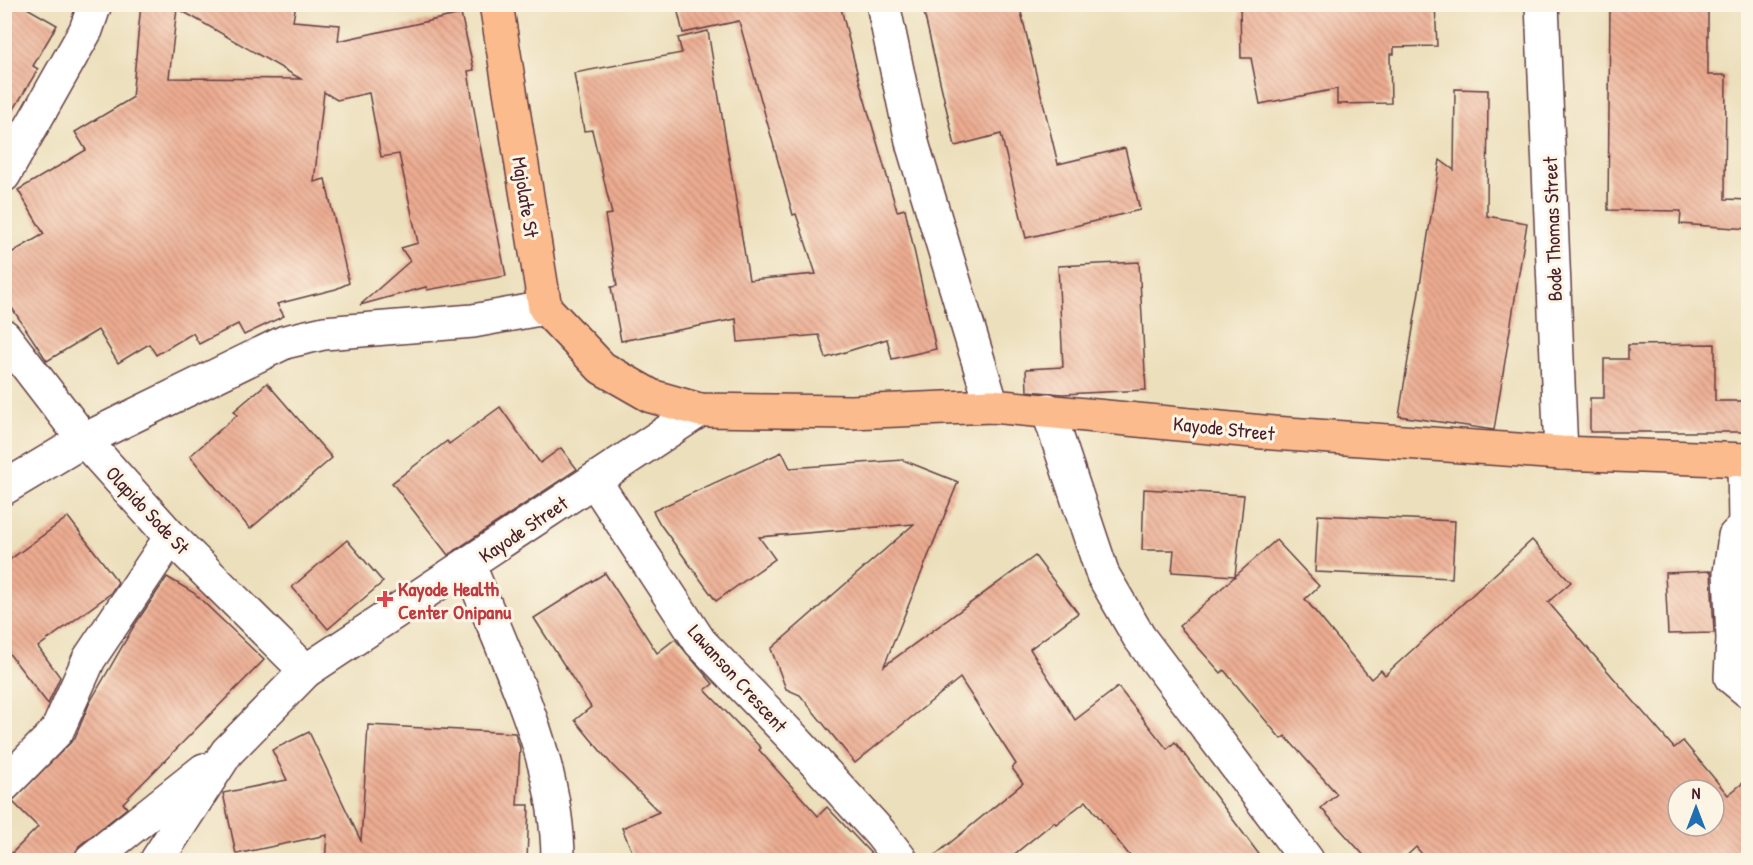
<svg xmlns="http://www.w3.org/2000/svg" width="1753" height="865" font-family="'Patrick Hand',sans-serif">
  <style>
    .building { fill: url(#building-back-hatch); fill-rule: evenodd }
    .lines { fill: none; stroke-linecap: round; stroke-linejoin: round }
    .minor-casing { stroke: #623c41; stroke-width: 36 }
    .major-casing { stroke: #623c41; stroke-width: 36 }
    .minor { stroke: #fff; stroke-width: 33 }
    .major { stroke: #fbbb8d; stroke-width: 33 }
    .health-dot { fill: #e0444e; stroke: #fcf5e5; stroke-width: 2 }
    .labels { text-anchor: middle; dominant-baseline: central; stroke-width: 6; stroke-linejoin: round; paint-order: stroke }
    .street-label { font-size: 20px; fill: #4a1f2b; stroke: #fcf5e5 }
    .health-label { font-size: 20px; font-weight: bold; fill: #be3a42; stroke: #fcf5e5; text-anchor: start }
  </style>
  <defs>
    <pattern id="building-back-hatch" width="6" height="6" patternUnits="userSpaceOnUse" patternTransform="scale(1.5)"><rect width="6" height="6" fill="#ecac91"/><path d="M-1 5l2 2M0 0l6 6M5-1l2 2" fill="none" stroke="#c18b77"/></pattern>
  </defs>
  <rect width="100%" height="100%" fill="#fcf5e5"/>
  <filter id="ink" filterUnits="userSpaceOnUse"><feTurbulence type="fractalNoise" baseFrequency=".0167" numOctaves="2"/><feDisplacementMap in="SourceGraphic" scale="12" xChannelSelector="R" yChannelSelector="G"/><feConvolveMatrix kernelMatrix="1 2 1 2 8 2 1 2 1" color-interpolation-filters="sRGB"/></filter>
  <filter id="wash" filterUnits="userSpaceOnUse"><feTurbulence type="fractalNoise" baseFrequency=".008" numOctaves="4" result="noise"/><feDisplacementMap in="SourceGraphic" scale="24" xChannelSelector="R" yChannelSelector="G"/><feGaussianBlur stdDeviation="1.35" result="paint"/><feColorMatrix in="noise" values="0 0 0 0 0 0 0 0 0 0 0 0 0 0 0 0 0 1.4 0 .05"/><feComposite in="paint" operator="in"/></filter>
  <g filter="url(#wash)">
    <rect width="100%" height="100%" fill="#ecdfbc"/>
    <g id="blocks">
      <g class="building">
        <polygon points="4,4 20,4 57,25 33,66 38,69 4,126"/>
        <path d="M141 4H296L293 21 340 25 338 41 461 14 474 70 468 71 479 140 506 276 427 290 426 287 360 305 410 261 401 248 418 243 399 154 381 157 369 93 337 100 324 92 314 182 325 179 349 283 336 289 277 304 284 316 244 335 238 324 199 344 193 333 156 355 149 344 118 363 98 330 47 361 4 296V257L44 234 18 190 86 150 75 132 132 98ZM177 8 301 79 169 78Z"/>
        <polygon points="676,4 840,4 859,80 897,211 905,209 936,349 892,359 887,339 826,358 819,335 738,342 736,319 621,341 611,287 617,286 605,215 612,214 592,130 584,131 574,73 682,53 678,38 708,31 749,280 816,274 796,214 793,215 739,21 683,33"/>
        <polygon points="922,4 1019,4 1058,164 1125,148 1140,210 1026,238 1001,134 955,146"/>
        <polygon points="1240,4 1435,4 1437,46 1394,47 1394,54 1390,54 1391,103 1337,104 1337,89 1260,104 1251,58 1241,58"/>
        <polygon points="1610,4 1708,4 1708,75 1726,75 1725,199 1749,200 1749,229 1680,224 1681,211 1608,210"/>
        <polygon points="1455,89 1488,90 1487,216 1527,223 1494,430 1399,416 1440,160 1454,170"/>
        <polygon points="1139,262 1146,390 1063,394 1027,391 1026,369 1063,367 1058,266"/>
        <polygon points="1715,344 1715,401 1749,401 1749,432 1590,432 1590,398 1604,398 1604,359 1628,359 1628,345"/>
        <polygon points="267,383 332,458 250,529 190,456 237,415 234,411"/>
        <polygon points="500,407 540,463 561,448 577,469 448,555 392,483 447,441 449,444"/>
        <polygon points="782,452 790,468 903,460 958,482 884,666 1035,556 1078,613 1030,649 1075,720 1118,687 1167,749 1175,742 1264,861 1134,861 1086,801 1056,824 1054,822 1006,861 928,861 1023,783 1012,768 1016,764 960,678 855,763 800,695 786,689 771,649 914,524 759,537 775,559 716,601 660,524 653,511"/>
        <polygon points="1144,489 1244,495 1235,576 1172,572 1174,550 1142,550"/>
        <polygon points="1318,515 1455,521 1452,578 1315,572"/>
        <polygon points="68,517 118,582 110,594 38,647 60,677 48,704 4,647 4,564"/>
        <polygon points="347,540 383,582 328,629 292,587"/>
        <path d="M1276 540 1319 586 1305 599 1371 679 1381 670 1385 675 1532 540 1571 582 1548 602 1674 748 1683 741 1728 795 1749 778V861H1428L1416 847 1401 861H1369L1321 808 1337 794 1285 736 1281 739 1224 670 1221 673 1179 626ZM1678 790H1714V826H1678Z"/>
        <polygon points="1711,571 1714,633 1668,634 1665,573"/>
        <polygon points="605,573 657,653 675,639 713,684 705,690 761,748 759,750 818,816 827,807 878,861 636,861 622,828 659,812 612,765 575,720 591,707 534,618"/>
        <polygon points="167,577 194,593 264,660 123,803 127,808 79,846 73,861 4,861 38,827 12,801 75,738 89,704 134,626"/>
        <polygon points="368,725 515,733 520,748 517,805 529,805 527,861 325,861 327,835 236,854 223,793 287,780 272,750 309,732 361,841"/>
      </g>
    </g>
  </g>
  <g filter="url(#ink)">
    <use href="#blocks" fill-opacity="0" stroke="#623c41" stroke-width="1.5"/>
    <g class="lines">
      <g class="minor-casing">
        <g id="minor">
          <polyline points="883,4 913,146 992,406"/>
          <polyline points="1542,4 1561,453"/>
          <polyline points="4,175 86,30 95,4"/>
          <polyline points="4,336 84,440 171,537 306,671"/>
          <polyline points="1048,410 1103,575 1139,637 1307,860"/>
          <polyline points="1744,460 1745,526 1735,536 1730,573 1733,639 1731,677 1748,691"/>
          <polyline points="594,480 700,642 792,737 880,833 901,860"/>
          <polyline points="4,488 84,440 285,342 324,333 473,321 545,308"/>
          <path d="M469 565C506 660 558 758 558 860"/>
          <polyline points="4,785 57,731 89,659 171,537"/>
          <polyline points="91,860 204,770"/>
          <polyline points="157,860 227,752 306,671 700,410"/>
        </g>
      </g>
      <g class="major-casing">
        <polyline id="major" points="496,4 545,308 602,368 651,396 700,410 851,412 992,406 1273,433 1561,453 1748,460"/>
      </g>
      <use href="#minor" class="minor"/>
      <use href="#major" class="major"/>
    </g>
  </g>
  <path class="health-dot" d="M382 590h6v6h6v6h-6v6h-6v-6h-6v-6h6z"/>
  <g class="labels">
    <g class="street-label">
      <text transform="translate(526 197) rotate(81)">Majolate St</text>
      <text transform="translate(1552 229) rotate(-92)">Bode Thomas Street</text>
      <text transform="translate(1224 428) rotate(6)">Kayode Street</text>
      <text transform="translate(148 510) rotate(47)">Olapido Sode St</text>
      <text transform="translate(523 529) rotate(-34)">Kayode Street</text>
      <text transform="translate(738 678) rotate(48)">Lawanson Crescent</text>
    </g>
    <g class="health-label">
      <text x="398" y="588">Kayode Health<tspan x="398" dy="23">Center Onipanu</tspan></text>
    </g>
  </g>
  <rect width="1753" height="865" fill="none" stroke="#fcf5e5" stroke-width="24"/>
  <g transform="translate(1696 808)"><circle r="28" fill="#fcf5e5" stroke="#b59f9b" stroke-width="1.5"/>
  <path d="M0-4.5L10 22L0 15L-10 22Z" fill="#1f6fb2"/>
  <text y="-9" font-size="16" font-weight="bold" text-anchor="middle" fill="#4a1f2b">N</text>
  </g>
</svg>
